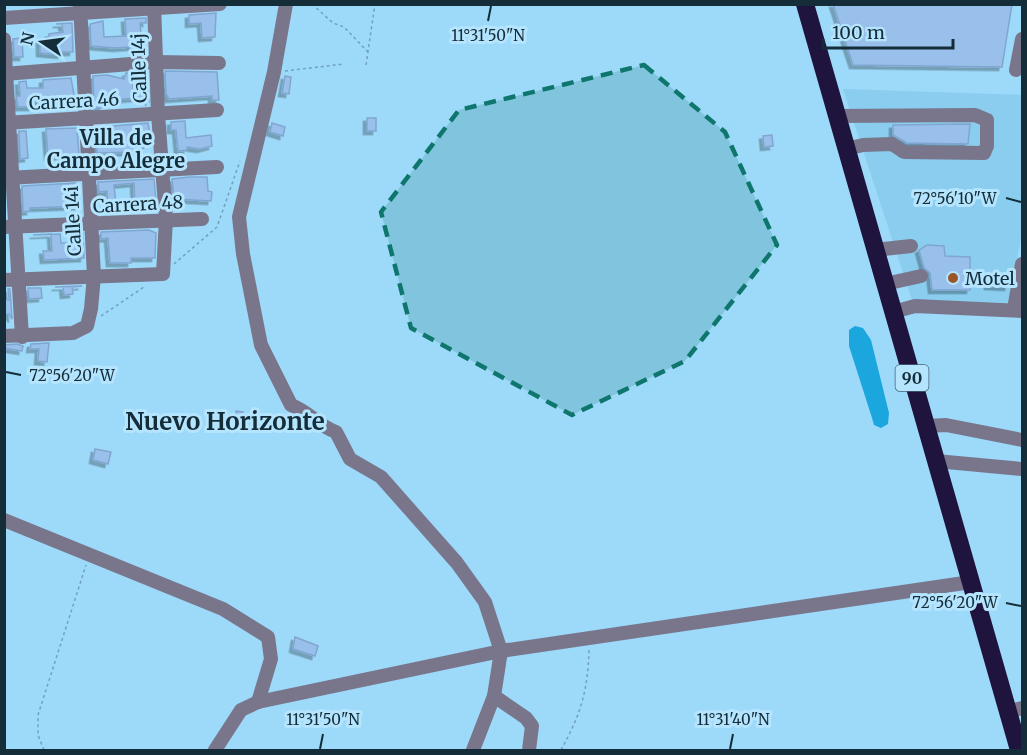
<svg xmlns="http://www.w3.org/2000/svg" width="1027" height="755" font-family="Merriweather,serif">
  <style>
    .built { fill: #8acdef }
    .water { fill: #1ba7dd }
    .building { fill: #99c0eb; stroke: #80a6d0; stroke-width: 1.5; fill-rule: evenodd; filter: url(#shadow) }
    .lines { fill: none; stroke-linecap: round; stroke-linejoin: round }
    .path { stroke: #71a1bb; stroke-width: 1.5; stroke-dasharray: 3 3; stroke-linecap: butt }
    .minor { stroke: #79768c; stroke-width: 14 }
    .highway { stroke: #1f143d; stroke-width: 18 }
    .marked { fill: #0f766e; fill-opacity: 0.2; stroke: #0f766e; stroke-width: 4.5; stroke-dasharray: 12 8; stroke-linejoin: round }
    .ticks { fill: none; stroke: #142d39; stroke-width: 2 }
    .poi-dot { fill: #9a5629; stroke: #b5e5fe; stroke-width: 2 }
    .labels { text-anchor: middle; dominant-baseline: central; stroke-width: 6; stroke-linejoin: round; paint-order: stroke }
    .shield { fill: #b5e5fe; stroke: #446474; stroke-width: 1.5 }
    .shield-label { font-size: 16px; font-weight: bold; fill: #142d39 }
    .street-label { font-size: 18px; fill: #142d39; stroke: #b5e5fe }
    .poi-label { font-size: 18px; fill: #142d39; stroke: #b5e5fe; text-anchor: start }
    .neighbourhood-label { font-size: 20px; font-weight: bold; fill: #142d39; stroke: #b5e5fe }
    .district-label { font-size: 24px; font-weight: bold; fill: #142d39; stroke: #b5e5fe }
    .ticks-label { font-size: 15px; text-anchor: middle; fill: #142d39; stroke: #b5e5fe; stroke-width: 6; stroke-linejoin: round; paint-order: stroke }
  </style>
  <defs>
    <filter id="shadow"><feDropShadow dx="-3.5" dy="3.5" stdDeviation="0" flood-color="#0004"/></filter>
  </defs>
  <rect width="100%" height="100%" fill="#9dd9f9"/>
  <polygon class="built" points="843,89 1022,95 1022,233 1008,303 912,300"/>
  <polygon class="water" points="855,326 863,328 871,340 889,413 888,424 881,428 874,425 872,418 849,346 849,330"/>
  <g class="building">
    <polygon points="833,4 1012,4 1002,67 853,65"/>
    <polygon points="216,13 215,37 202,38 201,23 189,24 189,15"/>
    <polygon points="146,18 146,23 140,23 142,46 116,48 91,46 90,24 103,21 104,37 126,36 125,19"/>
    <polygon points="72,23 73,52 61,52 61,55 40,53 40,40 49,40 49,34 63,32 62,24 56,24"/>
    <polygon points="22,38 23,57 14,57 13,39"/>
    <polygon points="165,71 217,72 219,100 212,100 212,96 169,99 166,94"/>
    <path d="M147 72 149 101 146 97 102 101 103 108H94L93 76 107 75 124 79 126 73ZM146 74V89L133 90 132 75Z"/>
    <polygon points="285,76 291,77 289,94 282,93"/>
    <polygon points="71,78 76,106 57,105 57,102 31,102 32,107 18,107 16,96 20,96 19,82 26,81 27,88 43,88 43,80"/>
    <rect x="367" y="118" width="9" height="13"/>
    <polygon points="185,121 186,138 211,135 212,146 200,149 187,147 187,150 178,151 176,130 171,130 171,122"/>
    <polygon points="148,123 151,140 143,141 144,148 133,152 97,153 96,130 103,129 102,127"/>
    <polygon points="272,123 285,127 283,136 270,132"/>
    <polygon points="970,124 968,144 907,143 893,135 893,125"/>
    <polygon points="77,128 79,155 48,157 46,129"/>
    <polygon points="19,131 26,131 28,158 20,159"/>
    <polygon points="772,135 773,146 764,147 763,136"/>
    <polygon points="189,177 207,177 208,191 212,192 211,201 174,199 172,179"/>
    <polygon points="154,179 156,202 135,204 134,183 114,185 116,204 108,205 107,191 99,192 98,182"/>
    <polygon points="76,183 81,206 30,208 30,211 23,212 22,186"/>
    <polygon points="149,230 156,233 155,258 131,258 131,263 110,263 108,238 101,239 101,232"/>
    <polygon points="80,233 83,233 84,258 44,260 43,251 52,251 51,234 33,235 60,234 61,243 81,243"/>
    <polygon points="927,245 944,246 945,256 970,257 970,290 932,290 930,273 924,268 919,250"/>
    <polygon points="988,278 1009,279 1008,287 988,286"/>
    <polygon points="82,286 72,287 73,294 64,295 63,287 55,287"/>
    <polygon points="28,288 41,288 42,298 29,299"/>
    <polygon points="8,289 10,289 12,319 9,314 4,314 4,300 9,300"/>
    <polygon points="49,343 47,362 38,361 39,349 30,349 31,344"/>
    <polygon points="17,344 23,346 22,351 4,348 4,345"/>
    <polygon points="236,411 243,412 243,421 236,421"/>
    <polygon points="95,449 111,452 108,464 93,460"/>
    <polygon points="295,637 318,646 315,656 293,649"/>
  </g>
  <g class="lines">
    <g class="path">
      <polyline points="312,4 333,23 344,27 368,52"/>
      <polyline points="366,65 375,4"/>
      <polyline points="285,71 344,64"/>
      <polyline points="174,264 217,227 240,161"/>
      <polyline points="101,316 144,287"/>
      <polyline points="44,750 38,735 38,715 86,565"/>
      <path d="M561 750C581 714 588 690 589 649"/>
    </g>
    <g class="minor">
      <path d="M286 4 274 72 239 217 243 254 261 345 291 405C311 413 317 425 336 432L350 459 381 477 457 563 485 602 501 651 494 696 473 750"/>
      <polyline points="4,18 220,4"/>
      <polyline points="4,39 22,337"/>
      <polyline points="1016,70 1022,39"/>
      <polyline points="4,74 156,62 219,63"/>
      <polyline points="836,116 975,115 987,120 987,146 984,153 904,152 892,144 863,145 846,149"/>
      <polyline points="4,123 217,110"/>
      <polyline points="6,178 217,167"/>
      <polyline points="4,227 202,219"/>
      <polyline points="875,250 911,246"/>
      <polyline points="4,280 163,274 166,219 158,114 154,4"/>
      <polyline points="885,284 921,276"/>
      <polyline points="1014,309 1022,264"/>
      <polyline points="893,312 915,306 1022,311"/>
      <polyline points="4,336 73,333 87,326 91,309 94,276 80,4"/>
      <polyline points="926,426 946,425 1022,440"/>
      <polyline points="936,461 1022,469"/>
      <polyline points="4,520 223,609 268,637 271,659 258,702"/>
      <polyline points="494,696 526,718 532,726 529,750"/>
      <polyline points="1008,712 1022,708"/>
      <polyline points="215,750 241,710 258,702 501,651 971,582"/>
    </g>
    <polyline class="highway" points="805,4 1019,750"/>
  </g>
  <path class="marked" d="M644 65 725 132 777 245 685 361 572 415 411 328 381 212 459 110Z"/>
  <path class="ticks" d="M488 21 491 6M1006 198 1021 202M6 372 21 375M1006 603 1021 606M320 749 323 734M730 749 733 734"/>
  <circle class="poi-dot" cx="953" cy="278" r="6"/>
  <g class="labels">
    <rect class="shield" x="895.5" y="365" width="33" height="26" rx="4.5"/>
    <g class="shield-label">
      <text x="912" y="378">90</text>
    </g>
    <g class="street-label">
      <text transform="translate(139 68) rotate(-92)">Calle 14j</text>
      <text transform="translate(74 101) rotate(-3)">Carrera 46</text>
      <text transform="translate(138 204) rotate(-3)">Carrera 48</text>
      <text transform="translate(73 221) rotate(-93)">Calle 14i</text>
    </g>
    <g class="poi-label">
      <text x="965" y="278">Motel</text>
    </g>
    <g class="neighbourhood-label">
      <text x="116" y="137">Villa de<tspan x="116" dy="23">Campo Alegre</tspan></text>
    </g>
    <g class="district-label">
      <text x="225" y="421">Nuevo Horizonte</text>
    </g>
  </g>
  <g class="ticks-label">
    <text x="488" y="41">11°31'50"N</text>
    <text x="955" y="204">72°56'10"W</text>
    <text x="72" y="381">72°56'20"W</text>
    <text x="955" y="608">72°56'20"W</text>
    <text x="323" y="725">11°31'50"N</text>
    <text x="733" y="725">11°31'40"N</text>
  </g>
  <rect width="1027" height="755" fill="none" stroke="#142d39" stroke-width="12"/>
  <g transform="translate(42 42) rotate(283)" stroke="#b5e5fe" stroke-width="4.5" paint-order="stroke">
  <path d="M0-4.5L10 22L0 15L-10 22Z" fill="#142d39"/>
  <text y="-9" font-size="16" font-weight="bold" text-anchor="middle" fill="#142d39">N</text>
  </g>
  <path d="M823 39v9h130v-9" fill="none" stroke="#142d39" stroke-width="3"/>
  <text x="832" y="39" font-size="18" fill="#142d39" stroke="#b5e5fe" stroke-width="4.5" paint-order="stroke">100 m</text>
</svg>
